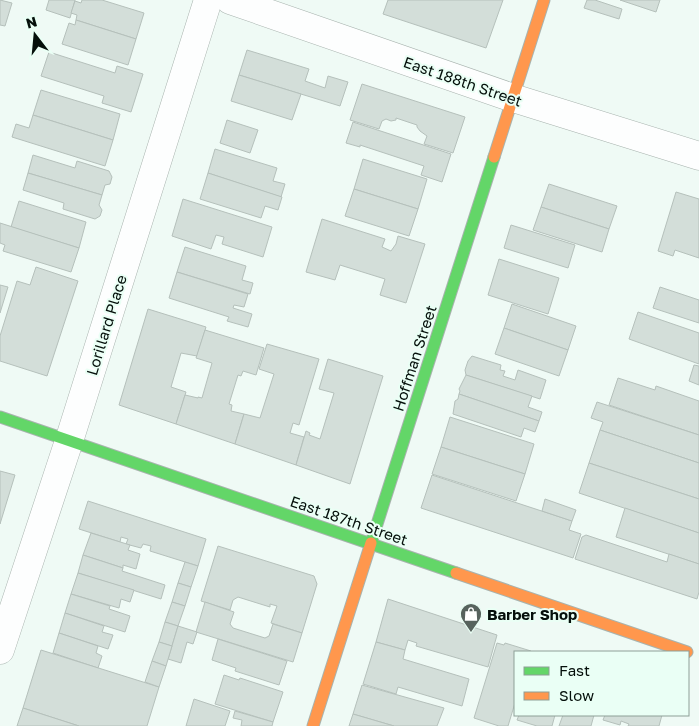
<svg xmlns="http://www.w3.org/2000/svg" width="699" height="726" font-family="'Golos Text',sans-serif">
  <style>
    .building { fill: #d3ded9; stroke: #b5c0bb }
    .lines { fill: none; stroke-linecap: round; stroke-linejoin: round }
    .street-casing { stroke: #a8b3ae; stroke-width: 29 }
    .fast-casing { stroke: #a8b3ae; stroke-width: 13 }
    .slow-casing { stroke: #a8b3ae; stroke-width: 13 }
    .street { stroke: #fdfefe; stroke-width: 28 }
    .fast { stroke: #63d668; stroke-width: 11 }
    .slow { stroke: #ff974d; stroke-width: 11 }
    .labels { text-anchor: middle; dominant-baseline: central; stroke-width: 4; stroke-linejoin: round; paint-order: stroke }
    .street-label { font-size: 15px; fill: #05100b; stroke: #eafff5 }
    .poi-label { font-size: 15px; font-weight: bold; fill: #05100b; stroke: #eafff5; text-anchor: start }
  </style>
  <rect width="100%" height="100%" fill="#effaf5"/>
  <g class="building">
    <polygon points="0,0 12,3 5,26 0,25"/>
    <polygon points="49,0 75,0 70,18 46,10"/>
    <polygon points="82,0 102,0 144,13 136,39 76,20 77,15 71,13 75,1 81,3"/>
    <polygon points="388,0 503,0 486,48 383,14"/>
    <polygon points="587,0 595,0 622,9 619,19 584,8"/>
    <polygon points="620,0 660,0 656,12"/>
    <polygon points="76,20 136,39 128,65 62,44 69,23 75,25"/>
    <polygon points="247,50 309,69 305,81 325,88 328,76 348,82 340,106 239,75"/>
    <polygon points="49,52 115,73 117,66 143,74 131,112 102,103 104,96 41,76"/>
    <polygon points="239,75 301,94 292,120 231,101"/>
    <polygon points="362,84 465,117 453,153 424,144 427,136 420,131 417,127 417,125 396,118 396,120 391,121 386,119 382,121 379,129 350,120"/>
    <polygon points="41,90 120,114 113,140 33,115"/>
    <polygon points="33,115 113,140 105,166 12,137 16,124 29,128"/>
    <polygon points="227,120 258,130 250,153 220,143"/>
    <polygon points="353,122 451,154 442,182 421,175 424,166 360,145 360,147 346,143"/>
    <polygon points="215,149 277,168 273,181 285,184 281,197 208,173"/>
    <polygon points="33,155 75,168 77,161 109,171 112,177 110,184 105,185 102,195 28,173"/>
    <polygon points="363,159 427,179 418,209 354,189"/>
    <polygon points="28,173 102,195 99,205 102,210 100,216 95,219 63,209 64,203 23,190"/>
    <polygon points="208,173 282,197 278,210 265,206 261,218 200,199"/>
    <polygon points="549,184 617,206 609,229 541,207"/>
    <polygon points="354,189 418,209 409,236 345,216"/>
    <polygon points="676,192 699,199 699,258 675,250 673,256 658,251"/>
    <polygon points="183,199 272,227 263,257 222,244 224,237 216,235 211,249 172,236"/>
    <polygon points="19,201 86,222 79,248 11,227"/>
    <polygon points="541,207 609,229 602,252 533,230"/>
    <polygon points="322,219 385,239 382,247 391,251 396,244 398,236 425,244 406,303 380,295 385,279 340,265 335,280 306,272"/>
    <polygon points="0,223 79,248 71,272 3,251 5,245 0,243"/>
    <polygon points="511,225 575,245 568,268 504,248"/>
    <polygon points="185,247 246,266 242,280 253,283 250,294 177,272"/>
    <polygon points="499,259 559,278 548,314 488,295"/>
    <polygon points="36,267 78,281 47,376 0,361 0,336 17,281 30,285"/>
    <polygon points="177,272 248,294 244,307 234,305 233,308 252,314 248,327 227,321 229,317 169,298"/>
    <polygon points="0,285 8,287 0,313"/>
    <polygon points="660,287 699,300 699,323 653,308"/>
    <polygon points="512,304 576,326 568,350 504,328"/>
    <polygon points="148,309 206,327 197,356 181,353 171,387 186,392 176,424 119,405"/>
    <polygon points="638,312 699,333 699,364 629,339"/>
    <polygon points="504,328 568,350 559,376 495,354"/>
    <polygon points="205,330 264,348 256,375 243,371 241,376 238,375 229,404 232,405 231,411 244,414 235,444 176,424 185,395 198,398 198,397 202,398 212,363 196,358"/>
    <polygon points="267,344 319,359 299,425 293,423 290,433 304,437 296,465 235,444 244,414 260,418 274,374 259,369"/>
    <polygon points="472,356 501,365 500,370 505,371 503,376 515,380 518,370 546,380 540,399 466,375 465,370 468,361"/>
    <polygon points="328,359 383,376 350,484 296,465 306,431 310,433 309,435 320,439 334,393 319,389"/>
    <polygon points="694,365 699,366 699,385 689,381"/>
    <polygon points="466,375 532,396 528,407 542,412 539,421 459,394 460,391 459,389"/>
    <polygon points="618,378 655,390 656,386 699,401 699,435 609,405"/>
    <polygon points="459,394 539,421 535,432 524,428 521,437 453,414 455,401 458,399"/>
    <polygon points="597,402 699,435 699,463 600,430 603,422 591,418"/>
    <polygon points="450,417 534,444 525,474 441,447"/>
    <polygon points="600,430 699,463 699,499 589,463"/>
    <polygon points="441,447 525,474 516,501 432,474"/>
    <polygon points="589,463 699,499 699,533 579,493"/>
    <polygon points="0,471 15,475 0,524"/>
    <polygon points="432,475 572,521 569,530 581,534 573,558 421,508"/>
    <polygon points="545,499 576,510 572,521 542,511"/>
    <polygon points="88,501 206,539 198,566 150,551 151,546 143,544 141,548 126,544 128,539 121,537 120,542 79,529"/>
    <polygon points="625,508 699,533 699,564 616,537"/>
    <polygon points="91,533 130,545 128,550 140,554 136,569 123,565 123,568 83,555"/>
    <polygon points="586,535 667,562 669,554 699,564 699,592 697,599 575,559 582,537"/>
    <polygon points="218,546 314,576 317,584 302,633 271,623 277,606 270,604 270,607 238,597 233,600 230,610 201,601"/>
    <polygon points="83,555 123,568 122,571 165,585 161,599 78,573"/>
    <polygon points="185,562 198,566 191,587 178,583"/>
    <polygon points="78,573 134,590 130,602 121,599 119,608 71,594"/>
    <polygon points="178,583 191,587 185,606 172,602"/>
    <polygon points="71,594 110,606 109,609 130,616 125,632 65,613"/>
    <polygon points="388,599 497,635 488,667 416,646 417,643 408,640 405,650 376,642"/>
    <polygon points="172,602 185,606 178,626 165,622"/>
    <polygon points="205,602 234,612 230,624 233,628 265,638 269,636 273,624 302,633 293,662 196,632"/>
    <polygon points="65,613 104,626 102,632 113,635 108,649 59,633"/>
    <polygon points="165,622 178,626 172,646 159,642"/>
    <polygon points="178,626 197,632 193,644 187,642 181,663 168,659"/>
    <polygon points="59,633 98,646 96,653 102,656 98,668 53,653"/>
    <polygon points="218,639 287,661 279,685 235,671 236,668 212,660"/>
    <polygon points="159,642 172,646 166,666 152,661"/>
    <polygon points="376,642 405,650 403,659 469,679 462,706 398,687 396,694 363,684"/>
    <polygon points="497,643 504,645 505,643 531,651 531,652 515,652 515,703 508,726 499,726 474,718"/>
    <polygon points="41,650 159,687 147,726 79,726 23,708"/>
    <polygon points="152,661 166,666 159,687 145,682"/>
    <polygon points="224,675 239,680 240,678 283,692 273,722 215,704"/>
    <polygon points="362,685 444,708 437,726 394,726 353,714"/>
    <polygon points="194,699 230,711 225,726 186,726"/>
    <polygon points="23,708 79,726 17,726"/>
    <polygon points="235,711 273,722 272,726 241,726 242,720 233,718"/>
    <polygon points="353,714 394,726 349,726"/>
    <polygon points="519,715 555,715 552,726 537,726 517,720"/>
    <polygon points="563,715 594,715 591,726 559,726"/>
    <polygon points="605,715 662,715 659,726 628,726 629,724 621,721 620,725 603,720"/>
  </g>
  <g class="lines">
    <g class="street-casing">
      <g id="street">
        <polyline points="230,0 513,98 699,156"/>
        <polyline points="0,650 69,441 208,0"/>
      </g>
    </g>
    <g class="fast-casing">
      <g id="fast">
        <polyline points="0,417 456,573"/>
        <polyline points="371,543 494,157"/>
      </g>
    </g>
    <g class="slow-casing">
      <g id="slow">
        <polyline points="494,157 544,0"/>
        <polyline points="456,573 687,652"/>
        <polyline points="313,726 371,543"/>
      </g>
    </g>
    <use href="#street" class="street"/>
    <use href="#fast" class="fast"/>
    <use href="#slow" class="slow"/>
  </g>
  <defs>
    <g id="shop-pin" transform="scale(1.125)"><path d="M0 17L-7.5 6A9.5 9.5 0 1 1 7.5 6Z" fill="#57625d" stroke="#eafff5"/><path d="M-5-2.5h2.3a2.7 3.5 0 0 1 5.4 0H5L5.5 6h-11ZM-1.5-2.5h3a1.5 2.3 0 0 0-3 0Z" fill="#fff"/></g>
  </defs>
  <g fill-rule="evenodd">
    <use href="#shop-pin" x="471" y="614"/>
  </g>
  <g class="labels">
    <g class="street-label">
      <text transform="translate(463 81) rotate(19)">East 188th Street</text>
      <text transform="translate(106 325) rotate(-73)">Lorillard Place</text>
      <text transform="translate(414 358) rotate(-72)">Hoffman Street</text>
      <text transform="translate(349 520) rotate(19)">East 187th Street</text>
    </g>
    <g class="poi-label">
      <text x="487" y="614">Barber Shop</text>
    </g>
  </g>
  <rect x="514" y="651" width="175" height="65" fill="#eafff5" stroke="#8e9f97"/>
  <rect x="524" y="667" width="25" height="8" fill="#63d668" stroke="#8e9f97"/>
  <text x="559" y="676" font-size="15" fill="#05100b">Fast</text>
  <rect x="524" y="692" width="25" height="8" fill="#ff974d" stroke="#8e9f97"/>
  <text x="559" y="701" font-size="15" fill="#05100b">Slow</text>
  <g transform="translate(35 35) rotate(344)" stroke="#eafff5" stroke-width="4" paint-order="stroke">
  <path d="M0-4L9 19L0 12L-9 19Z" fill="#05100b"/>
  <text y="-8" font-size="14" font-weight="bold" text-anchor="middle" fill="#05100b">N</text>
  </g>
</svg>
